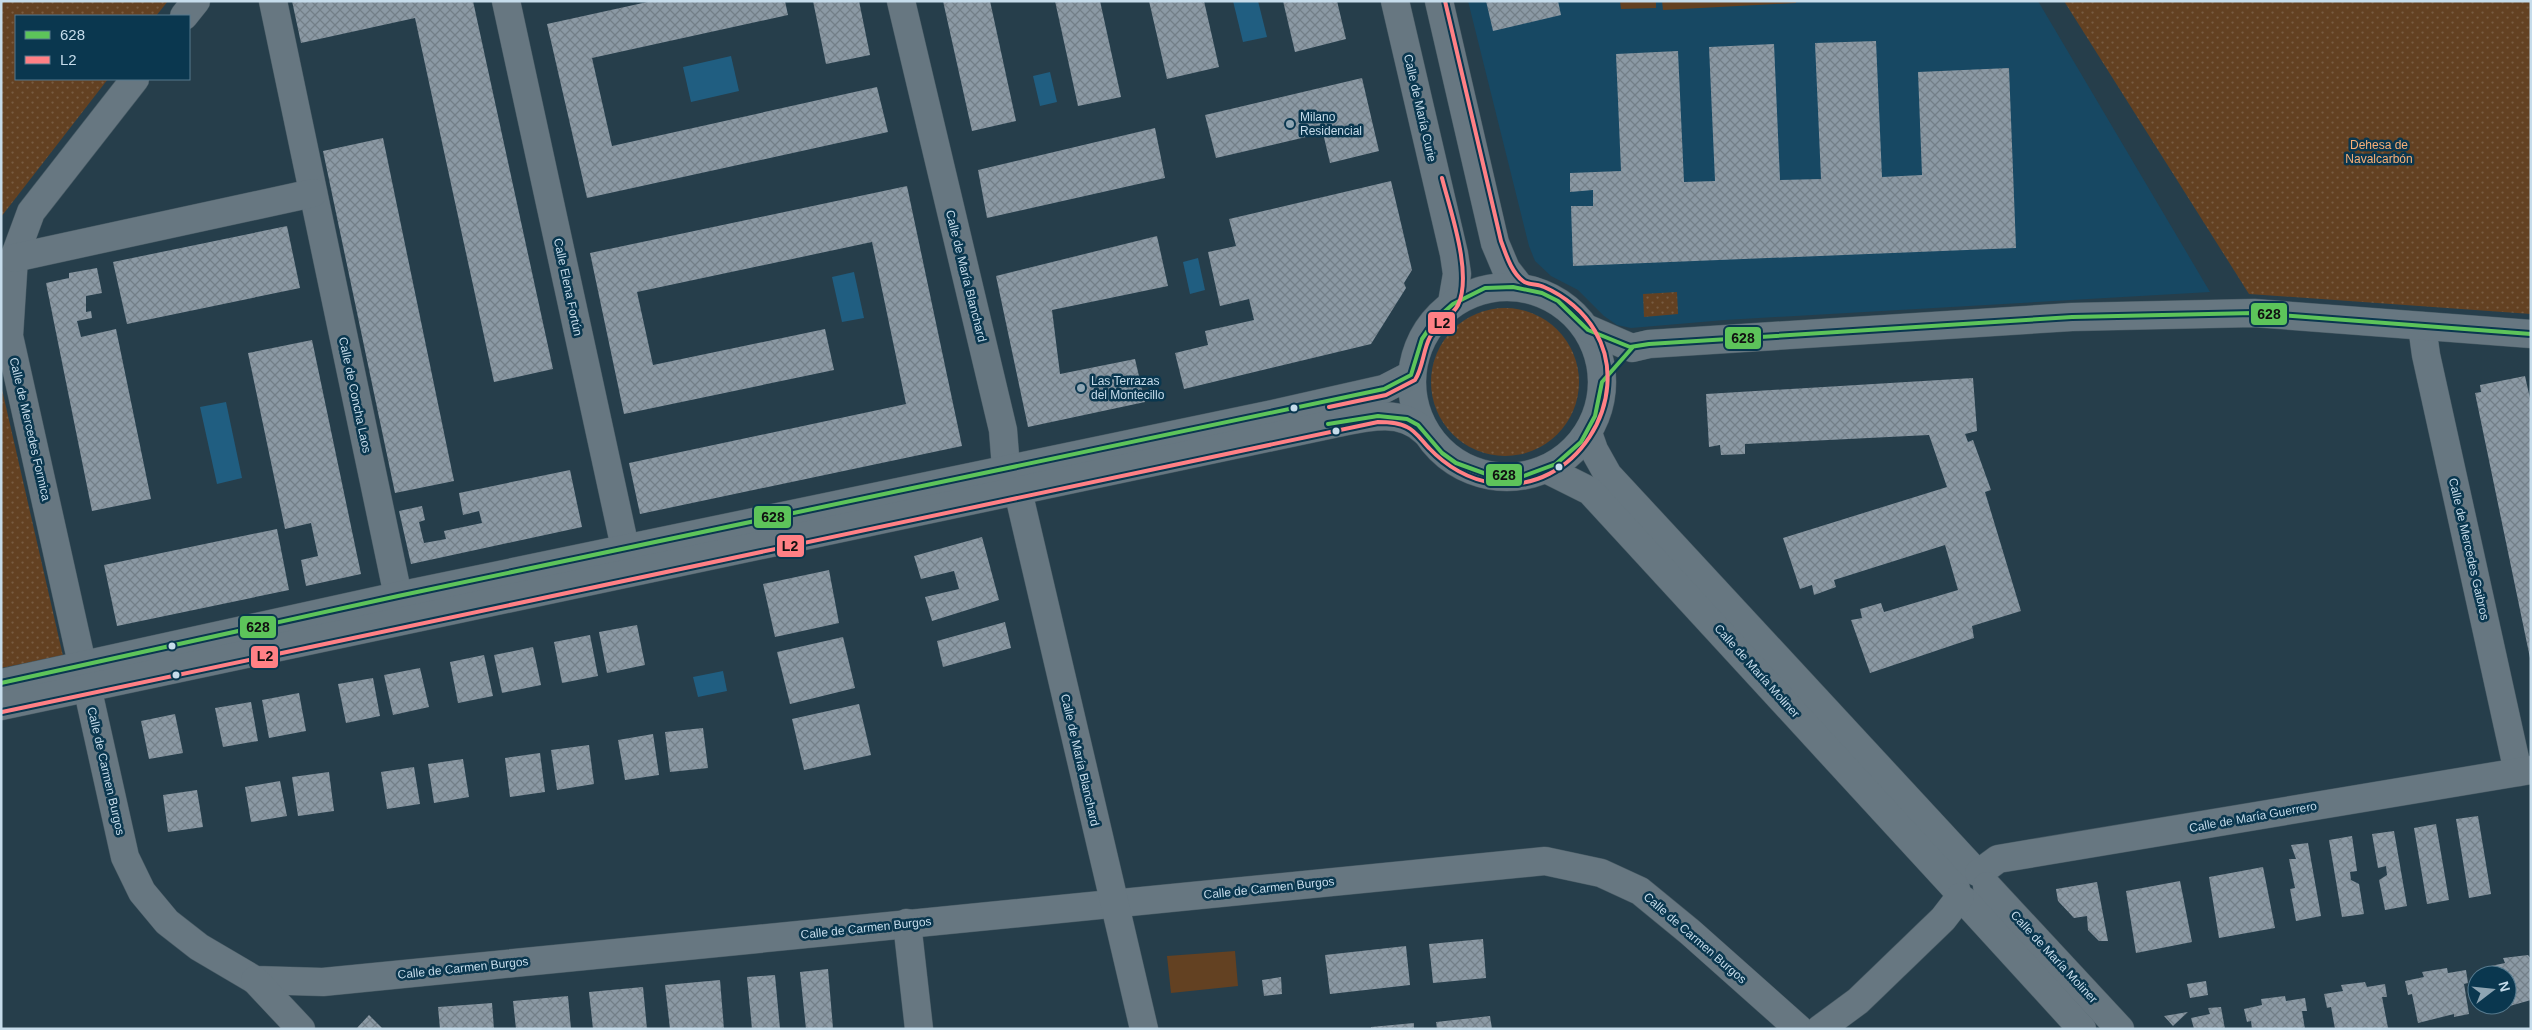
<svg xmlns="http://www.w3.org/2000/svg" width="2532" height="1030" font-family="Arial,sans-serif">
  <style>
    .built { fill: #174863 }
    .green { fill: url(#green-dots) }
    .pitch { fill: #634122 }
    .water { fill: #205e81 }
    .building { fill: url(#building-cross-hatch) }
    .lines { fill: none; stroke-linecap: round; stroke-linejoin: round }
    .minor-casing { stroke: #465963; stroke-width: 29 }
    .minor { stroke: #677781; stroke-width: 28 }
    .bus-1-casing { stroke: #0a374f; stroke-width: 8 }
    .bus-2-casing { stroke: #0a374f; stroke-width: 8 }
    .bus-1 { stroke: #5dc45a; stroke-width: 4 }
    .bus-2 { stroke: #ff8085; stroke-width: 4 }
    .poi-dot { fill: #8ea5b3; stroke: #0a374f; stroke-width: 2 }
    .bus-dot { fill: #c6dceb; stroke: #0a374f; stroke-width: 2 }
    .labels { text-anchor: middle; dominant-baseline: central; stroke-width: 5; stroke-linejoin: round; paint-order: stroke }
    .street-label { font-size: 12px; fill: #c6dceb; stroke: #0a374f }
    .poi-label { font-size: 12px; fill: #c6dceb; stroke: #0a374f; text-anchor: start }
    .park-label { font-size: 12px; fill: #f8af77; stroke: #0a374f }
    .line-badge { stroke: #0a374f; stroke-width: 2 }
    .pale-badge-label { font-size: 14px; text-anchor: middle; font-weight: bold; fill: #111 }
  </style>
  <defs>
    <pattern id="green-dots" width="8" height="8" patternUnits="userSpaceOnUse" patternTransform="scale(1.25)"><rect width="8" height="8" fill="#634122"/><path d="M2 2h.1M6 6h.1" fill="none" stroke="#785c42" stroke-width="1.8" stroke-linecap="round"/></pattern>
    <pattern id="building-cross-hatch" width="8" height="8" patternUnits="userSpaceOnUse" patternTransform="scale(1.25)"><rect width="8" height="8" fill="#8b99a4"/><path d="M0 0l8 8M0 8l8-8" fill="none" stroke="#737f88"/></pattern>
  </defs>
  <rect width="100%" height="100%" fill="#263e4b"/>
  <polygon class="built" points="1468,1 2038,1 2210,292 1725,320 1631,328 1617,325 1604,316 1578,290 1551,276 1535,261 1529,246"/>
  <g class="green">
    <polygon points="1,1 168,1 156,16 16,16 16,79 108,79 1,217"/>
    <polygon points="2064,1 2531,1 2531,314 2249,294"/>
    <polygon points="1677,292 1678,314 1644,317 1643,294"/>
    <circle cx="1505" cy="382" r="74"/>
    <polygon points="1,385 63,656 1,668"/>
  </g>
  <g class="pitch">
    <polygon points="1620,1 1656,1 1656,8 1621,9"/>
    <polygon points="1662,1 1796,1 1796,3 1663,10"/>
    <polygon points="1235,951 1238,986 1171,993 1167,956"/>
  </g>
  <g class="water">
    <polygon points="1233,1 1258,1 1267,37 1243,42"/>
    <polygon points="731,56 739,91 691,102 683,67"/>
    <polygon points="1050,72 1057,102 1040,106 1033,76"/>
    <polygon points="1198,258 1205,290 1190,294 1183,262"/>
    <polygon points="854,272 864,318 842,322 832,277"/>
    <polygon points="226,402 242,478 217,484 200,407"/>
    <polygon points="723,671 727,691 698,697 693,677"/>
  </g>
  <g class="building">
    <polygon points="292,1 473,1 553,369 494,382 415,18 301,43"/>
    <polygon points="652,1 785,1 788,15 592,58 612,146 877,87 888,132 587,198 547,24"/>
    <polygon points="813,1 859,1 870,55 826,64"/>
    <polygon points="943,1 990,1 1016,121 972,131"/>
    <polygon points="1055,1 1100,1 1121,97 1078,106"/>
    <polygon points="1149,1 1204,1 1219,67 1167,79"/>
    <polygon points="1283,1 1337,1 1346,39 1295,52"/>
    <polygon points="1486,1 1558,1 1561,15 1493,31"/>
    <polygon points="1876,41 1882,177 1922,175 1918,72 2009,68 2016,248 1573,266 1571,206 1593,206 1593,190 1570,192 1570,173 1621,171 1616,54 1678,51 1684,182 1715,181 1709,47 1774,44 1780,180 1821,179 1815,43"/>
    <polygon points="1362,78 1379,151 1330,163 1323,133 1216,158 1205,115"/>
    <polygon points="1155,128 1165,178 987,218 978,170"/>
    <polygon points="383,138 454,481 395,493 323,151"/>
    <polygon points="1391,181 1412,270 1404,283 1406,288 1371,344 1184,389 1175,353 1208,345 1205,331 1254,320 1249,299 1220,306 1208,252 1236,246 1229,219"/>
    <polygon points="907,186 962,446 640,514 629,463 906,404 872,242 637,292 653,365 825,329 834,370 624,414 590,253"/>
    <polygon points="287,226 300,288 127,324 113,262"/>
    <polygon points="1157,236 1168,286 1052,310 1060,374 1135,359 1145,402 1028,427 996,276"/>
    <polygon points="97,268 102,293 86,296 86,312 91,311 92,318 77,321 81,337 116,329 151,499 92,511 46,283 69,278 69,273"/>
    <polygon points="312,340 361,574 306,586 301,560 318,556 311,523 285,529 248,353"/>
    <polygon points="2525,376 2531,403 2530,658 2475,393 2481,392 2480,385"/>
    <polygon points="1973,378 1977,431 1965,434 1968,442 1973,440 1991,490 1985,492 2021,611 1972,626 1974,638 1870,673 1851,620 1862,618 1860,609 1881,603 1884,612 1958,590 1945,545 1834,580 1836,587 1814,595 1812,585 1800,589 1783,538 1947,487 1929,435 1745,444 1745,454 1721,455 1720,445 1709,447 1706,394"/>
    <polygon points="570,470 582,527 411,564 399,511 422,506 425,520 419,522 424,543 446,539 444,531 482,523 479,511 463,515 459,493"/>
    <polygon points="277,529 289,590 117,626 104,565"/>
    <polygon points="982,537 999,600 932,621 925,597 959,589 954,571 921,579 914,556"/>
    <polygon points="829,570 839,623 775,637 763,584"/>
    <polygon points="1005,622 1011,648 943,667 937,641"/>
    <polygon points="637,625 645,665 607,673 599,632"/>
    <polygon points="590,635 598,676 562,683 554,642"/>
    <polygon points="843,637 855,688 790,704 777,652"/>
    <polygon points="533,647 541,685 502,693 494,655"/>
    <polygon points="484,655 493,696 458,703 450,662"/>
    <polygon points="420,668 429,707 393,715 384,675"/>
    <polygon points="373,678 380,716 346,723 338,684"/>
    <polygon points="299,693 306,731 269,738 262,700"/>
    <polygon points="251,702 258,741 223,747 215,708"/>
    <polygon points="859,704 871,755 804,770 792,719"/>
    <polygon points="175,714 183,753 149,759 141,721"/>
    <polygon points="703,728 708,768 670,772 665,732"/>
    <polygon points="653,734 659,775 625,780 618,740"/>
    <polygon points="589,745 594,784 557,790 551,750"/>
    <polygon points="540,753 545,792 510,797 505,758"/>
    <polygon points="463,759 469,797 434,803 428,764"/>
    <polygon points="414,767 420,804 387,809 381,772"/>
    <polygon points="329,772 334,811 298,816 292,777"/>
    <polygon points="280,781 287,816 251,822 245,787"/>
    <polygon points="197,790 203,827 168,832 163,795"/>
    <polygon points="2478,816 2491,894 2469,898 2456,819"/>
    <polygon points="2436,824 2449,900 2427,904 2414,828"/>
    <polygon points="2394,831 2407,906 2385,910 2379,880 2387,875 2386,866 2378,868 2372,834"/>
    <polygon points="2352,836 2357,871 2350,872 2351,880 2359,884 2364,914 2342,917 2329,840"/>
    <polygon points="2308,843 2321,916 2296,921 2290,889 2295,888 2289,859 2296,859 2291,845"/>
    <polygon points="2263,867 2275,928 2219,938 2209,877"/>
    <polygon points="2180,881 2192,942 2136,953 2126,891"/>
    <polygon points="2097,882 2108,941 2099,941 2088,930 2087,916 2074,918 2058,901 2056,889"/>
    <polygon points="1483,939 1486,978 1433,983 1429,944"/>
    <polygon points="1406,946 1410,985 1330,994 1325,955"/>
    <polygon points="2528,955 2531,959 2531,1000 2499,1009 2498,1005 2507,1005 2507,975 2488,975 2486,967 2505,963 2503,958"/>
    <polygon points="2447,968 2448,973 2466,970 2468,983 2464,984 2469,1014 2454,1017 2454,1014 2418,1023 2412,994 2408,995 2405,981 2424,977 2422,972"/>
    <polygon points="828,969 833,1028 806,1029 800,972"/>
    <polygon points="775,975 780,1029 752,1029 747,977"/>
    <polygon points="1281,977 1282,994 1264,996 1262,980"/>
    <polygon points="720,980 724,1029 670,1029 665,985"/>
    <polygon points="2206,981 2208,995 2190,998 2187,984"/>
    <polygon points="2365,982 2367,987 2385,984 2387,997 2382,997 2388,1028 2335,1029 2331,1007 2327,1008 2324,994 2343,991 2341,985"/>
    <polygon points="643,987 647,1029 593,1029 589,992"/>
    <polygon points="568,996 571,1029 516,1029 513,1001"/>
    <polygon points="2285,996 2286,1001 2305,998 2307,1011 2302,1011 2305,1029 2252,1029 2251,1021 2247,1022 2244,1009 2262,1005 2261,999"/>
    <polygon points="492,1003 494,1029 440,1029 438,1007"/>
    <polygon points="2221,1007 2225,1029 2194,1029 2191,1018 2210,1014 2208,1008"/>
    <polygon points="2188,1012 2173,1026 2164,1016"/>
    <polygon points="369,1015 383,1029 356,1029"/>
    <polygon points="1490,1016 1492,1029 1437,1029 1436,1022"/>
    <polygon points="1414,1023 1414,1029 1371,1029 1371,1027"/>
  </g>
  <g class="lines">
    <g class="minor-casing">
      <g id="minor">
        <polyline points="273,1 398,596"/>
        <polyline points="506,1 629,566"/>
        <polyline points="901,1 1003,430 1006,468 995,481"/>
        <polyline points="1395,1 1454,254 1457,274 1452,303"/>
        <polyline points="1439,1 1495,243 1506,269 1520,287"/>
        <polyline points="184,16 196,1"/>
        <polyline points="135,79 31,212 14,258 9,336 125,857 142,892 167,922 199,947 255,980 323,982 1545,861 1601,873 1640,891 1690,932 1799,1029"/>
        <polyline points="14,258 313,193"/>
        <circle cx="1507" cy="382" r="95"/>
        <polyline points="2422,326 2426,355 2518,772"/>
        <polyline points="1586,328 1632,348 1649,344 2072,317 2254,313 2531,334"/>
        <polyline points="1588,433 1594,450 1608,475 1975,871"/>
        <polyline points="1546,469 1590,491 1956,889"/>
        <polyline points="1018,491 1144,1029"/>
        <polyline points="1,683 398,596 1273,414 1384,389 1411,375"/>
        <path d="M1 706 1333 424C1364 418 1399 407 1424 431"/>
        <polyline points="1979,873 1998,859 2531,770"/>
        <polyline points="1987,886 2120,1029"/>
        <polyline points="1965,901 2082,1029"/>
        <polyline points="907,923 919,1029"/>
        <polyline points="255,980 301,1029"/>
        <polyline points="1820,1029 1858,1001 1943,919 1960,897"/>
      </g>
    </g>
    <use href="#minor" class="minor"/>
    <g class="bus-1-casing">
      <g id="bus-1">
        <polyline points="1328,424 1378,416 1407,419 1418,425 1442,453 1456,463 1489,475 1524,476 1556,464 1581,442 1595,416 1602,382 1632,348"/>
        <polyline points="1,683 398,596 1384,389 1411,375 1422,339 1435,320 1453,304 1485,288 1513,287 1542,293 1558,301 1588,330 1630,347 1649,344 2072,317 2254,313 2531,334"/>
      </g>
    </g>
    <g class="bus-2-casing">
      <g id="bus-2">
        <path d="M1329 407 1386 395 1415 380C1423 368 1423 350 1430 337 1438 324 1453 315 1458 305 1473 274 1450 210 1442 178"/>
        <path d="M2 712 1378 422C1387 422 1398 422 1407 427 1416 431 1422 441 1429 448 1446 466 1469 480 1494 483 1574 495 1635 399 1595 331 1584 312 1565 296 1544 287 1538 284 1528 285 1523 281 1511 272 1506 254 1501 241L1445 1"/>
      </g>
    </g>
    <use href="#bus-1" class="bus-1"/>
    <use href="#bus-2" class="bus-2"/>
  </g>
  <g class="poi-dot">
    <circle cx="1290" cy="124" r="5"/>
    <circle cx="1081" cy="388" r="5"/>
  </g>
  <g class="bus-dot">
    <circle cx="1294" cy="408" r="4.5"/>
    <circle cx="1336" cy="431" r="4.5"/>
    <circle cx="1559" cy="467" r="4.5"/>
    <circle cx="172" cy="646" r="4.5"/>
    <circle cx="176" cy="675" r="4.5"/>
  </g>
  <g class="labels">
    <g class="street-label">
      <text transform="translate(1420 108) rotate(77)">Calle de María Curie</text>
      <text transform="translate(966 276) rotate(76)">Calle de María Blanchard</text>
      <text transform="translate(568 287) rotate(78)">Calle Elena Fortún</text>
      <text transform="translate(355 395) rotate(78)">Calle de Concha Laos</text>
      <text transform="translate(30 429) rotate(77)">Calle de Mercedes Formica</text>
      <text transform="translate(2469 549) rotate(77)">Calle de Mercedes Gaibros</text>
      <text transform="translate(1757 671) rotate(48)">Calle de María Moliner</text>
      <text transform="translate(1080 760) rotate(77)">Calle de María Blanchard</text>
      <text transform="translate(106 771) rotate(77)">Calle de Carmen Burgos</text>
      <text transform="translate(2253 817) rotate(-10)">Calle de María Guerrero</text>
      <text transform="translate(1269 888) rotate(-6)">Calle de Carmen Burgos</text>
      <text transform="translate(866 928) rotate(-6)">Calle de Carmen Burgos</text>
      <text transform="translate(1695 938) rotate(41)">Calle de Carmen Burgos</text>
      <text transform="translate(2054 957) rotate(47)">Calle de María Moliner</text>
      <text transform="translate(463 968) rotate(-6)">Calle de Carmen Burgos</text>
    </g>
    <g class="poi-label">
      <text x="1300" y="117">Milano<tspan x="1300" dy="14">Residencial</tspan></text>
      <text x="1091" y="381">Las Terrazas<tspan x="1091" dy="14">del Montecillo</tspan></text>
    </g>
    <g class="park-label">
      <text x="2379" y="145">Dehesa de<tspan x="2379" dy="14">Navalcarbón</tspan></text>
    </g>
  </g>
  <g class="line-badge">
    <rect x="2250" y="302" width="38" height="24" rx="5" fill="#5dc45a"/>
    <rect x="1427" y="311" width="29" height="24" rx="5" fill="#ff8085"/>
    <rect x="1724" y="326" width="38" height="24" rx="5" fill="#5dc45a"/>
    <rect x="1485" y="463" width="38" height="24" rx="5" fill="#5dc45a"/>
    <rect x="753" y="505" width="39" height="24" rx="5" fill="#5dc45a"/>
    <rect x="776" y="534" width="29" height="24" rx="5" fill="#ff8085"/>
    <rect x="239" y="615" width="38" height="24" rx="5" fill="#5dc45a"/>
    <rect x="250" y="645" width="29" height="24" rx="5" fill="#ff8085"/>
  </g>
  <g class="pale-badge-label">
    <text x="2269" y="319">628</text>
    <text x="1442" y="328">L2</text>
    <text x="1743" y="343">628</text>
    <text x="1504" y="480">628</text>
    <text x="773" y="522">628</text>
    <text x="790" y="551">L2</text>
    <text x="258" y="632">628</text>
    <text x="265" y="661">L2</text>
  </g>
  <rect width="2532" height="1030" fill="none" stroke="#c6dceb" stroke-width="5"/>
  <rect x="15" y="15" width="175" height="65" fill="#0a374f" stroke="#55798d"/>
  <rect x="25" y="31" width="25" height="8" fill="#5dc45a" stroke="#55798d"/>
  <text x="60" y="40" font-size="15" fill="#c6dceb">628</text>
  <rect x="25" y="56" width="25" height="8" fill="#ff8085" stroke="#55798d"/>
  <text x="60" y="65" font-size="15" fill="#c6dceb">L2</text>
  <g transform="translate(2492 990) rotate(74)"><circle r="24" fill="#0a374f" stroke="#55798d"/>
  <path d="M0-4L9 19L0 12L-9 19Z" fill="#8ea5b3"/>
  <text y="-8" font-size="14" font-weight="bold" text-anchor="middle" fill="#c6dceb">N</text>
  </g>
</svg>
